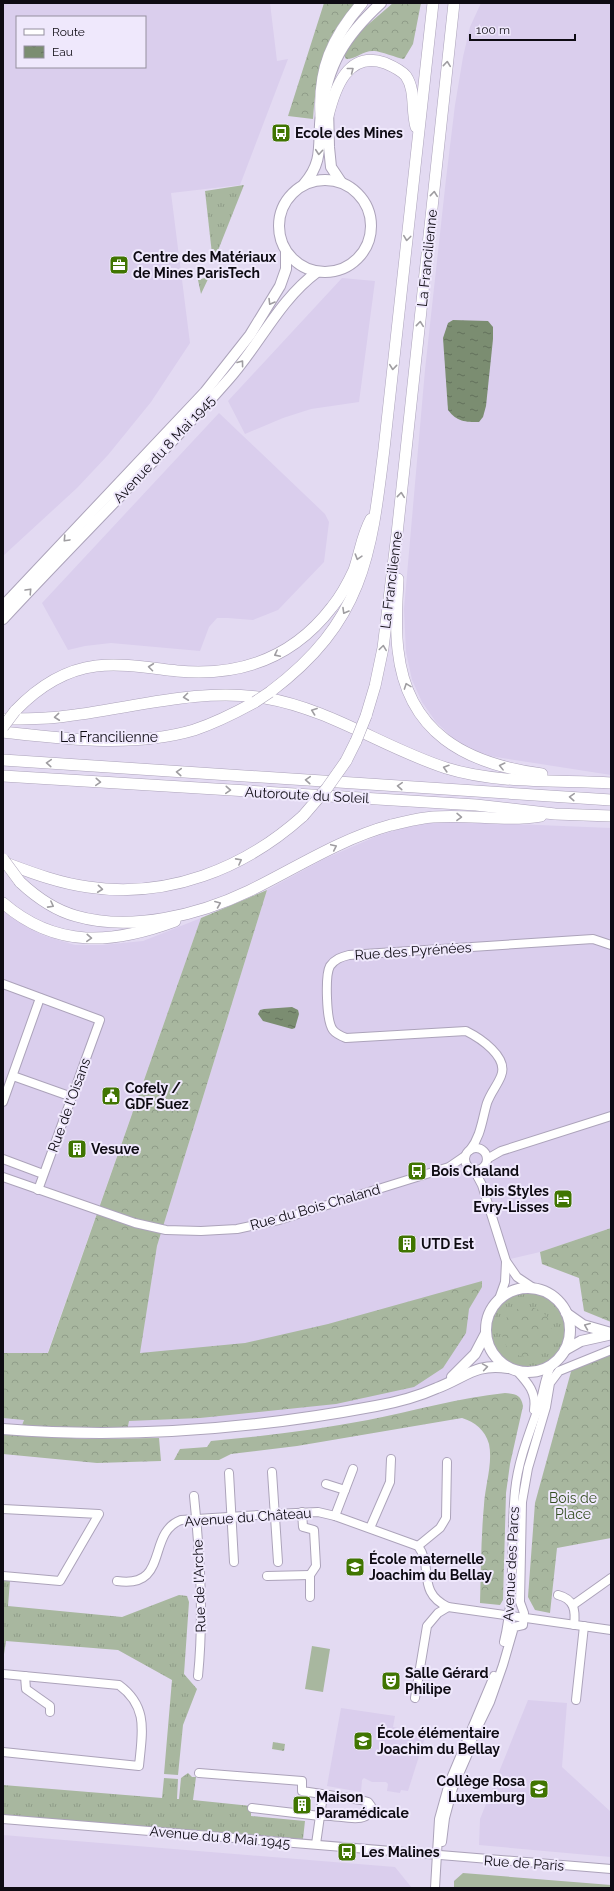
<svg xmlns="http://www.w3.org/2000/svg" width="614" height="1891" font-family="Raleway,sans-serif">
  <style>
    .built { fill: #daceed; fill-rule: evenodd }
    .grass { fill: url(#grass-tufts) }
    .forest { fill: url(#forest-crowns) }
    .pitch { fill: #a8b79f }
    .water { fill: url(#water-ripples) }
    .lines { fill: none; stroke-linecap: round; stroke-linejoin: round }
    .minor-casing { stroke: #aca3ba; stroke-width: 10 }
    .major-casing { stroke: #aca3ba; stroke-width: 12 }
    .highway-casing { stroke: #aca3ba; stroke-width: 12 }
    .minor { stroke: #fff; stroke-width: 8 }
    .major { stroke: #fff; stroke-width: 10 }
    .highway { stroke: #fff; stroke-width: 11 }
    .highway-bridge-casing { stroke: #aca3ba; stroke-width: 12; stroke-linecap: butt }
    .highway-bridge { stroke: #fff; stroke-width: 11 }
    .oneway { stroke: #9f9da1 }
    .labels { text-anchor: middle; dominant-baseline: central; stroke-width: 4; stroke-linejoin: round; paint-order: stroke }
    .poi-label { font-size: 14px; font-weight: bold; fill: #0e0b13; stroke: #efe8fc; text-anchor: start }
    .street-label { font-size: 14px; fill: #0e0b13; stroke: #efe8fc }
    .park-label { font-size: 14px; fill: #354f22; stroke: #efe8fc }
  </style>
  <defs>
    <pattern id="grass-tufts" width="24" height="20" patternUnits="userSpaceOnUse"><rect width="24" height="20" fill="#a8b79f"/><path d="M3 7l-1-3M5 7V3M7 7l1-3M15 17l-1-3M17 17v-4M19 17l1-3" fill="none" stroke="#8f9c88"/></pattern>
    <pattern id="forest-crowns" width="20" height="18" patternUnits="userSpaceOnUse"><rect width="20" height="18" fill="#a8b79f"/><path d="M2 6a3 3 0 1 1 6 0M12 15a3 3 0 1 1 6 0" fill="none" stroke="#8f9c88"/></pattern>
    <pattern id="water-ripples" width="26" height="14" patternUnits="userSpaceOnUse"><rect width="26" height="14" fill="#7b8d71"/><path d="M2 4q2-2 4 0t4 0M15 11q2-2 4 0t4 0" fill="none" stroke="#63715c"/></pattern>
  </defs>
  <rect width="100%" height="100%" fill="#e3daf2"/>
  <g class="built">
    <path d="M3 3H270L277 61 288 59 240 185 171 193 190 343 151 402 108 455 77 488 3 556ZM17 17H145V67H17Z"/>
    <polygon points="481,3 611,3 611,775 483,755 457,742 436,722 422,702 412,680 406,652 404,609 425,370 446,179 455,105 463,57 470,27"/>
    <polygon points="342,278 375,281 359,402 311,409 283,418 245,434 228,401"/>
    <polygon points="219,413 325,514 329,522 324,562 278,610 253,620 228,618 217,618 209,627 200,651 111,643 85,646 68,650 42,603"/>
    <polygon points="462,822 611,828 611,1228 540,1252 506,1260 499,1299 488,1314 485,1333 479,1348 438,1387 326,1415 127,1431 157,1246 267,890 324,859 377,836 403,828 430,823"/>
    <polygon points="3,911 22,924 42,935 75,945 102,945 143,941 201,918 21,1428 3,1427"/>
    <polygon points="528,1700 567,1703 562,1767 611,1812 611,1857 479,1845 480,1819"/>
    <polygon points="341,1708 395,1716 393,1727 426,1734 408,1791 401,1790 400,1793 387,1791 388,1784 386,1782 372,1782 364,1778 362,1780 361,1792 327,1786"/>
    <polygon points="3,1835 395,1867 412,1888 3,1888"/>
  </g>
  <g class="grass">
    <polygon points="244,185 213,263 205,191"/>
    <polygon points="208,277 208,279 201,294 198,280"/>
    <circle cx="528" cy="1330" r="37"/>
    <polygon points="3,1580 10,1581 8,1606 122,1617 179,1595 187,1596 189,1602 184,1674 197,1689 183,1725 178,1775 164,1774 172,1680 118,1650 6,1641 3,1661"/>
    <polygon points="188,1773 192,1777 196,1777 193,1800 251,1806 251,1816 305,1821 303,1839 3,1815 3,1785 162,1798 164,1778 178,1779 177,1799 179,1799 181,1778"/>
  </g>
  <g class="forest">
    <path d="M324 3H356C321 40 317 71 313 119L288 116Z"/>
    <path d="M393 3H421L413 44 404 59C397 58 378 50 373 51 362 51 357 59 346 59L343 53 350 40Z"/>
    <polygon points="267,890 157,1246 140,1353 245,1343 328,1324 482,1281 482,1287 469,1309 466,1333 443,1368 414,1387 336,1404 200,1418 129,1421 127,1431 21,1428 24,1420 3,1418 3,1353 48,1353 201,918"/>
    <polygon points="611,1228 611,1322 584,1311 579,1278 542,1264 540,1252"/>
    <circle cx="527" cy="1332" r="25"/>
    <polygon points="611,1355 611,1538 557,1548 550,1613 535,1610 528,1597 535,1503 572,1368"/>
    <path d="M505 1393C516 1394 521 1395 523 1406L510 1464 506 1493 503 1600 500 1605 480 1603C481 1570 481 1537 484 1505 485 1486 493 1463 489 1444 485 1430 475 1422 462 1418L297 1446 231 1454 219 1460H174L180 1449 207 1447 211 1441C264 1436 316 1430 368 1420 413 1411 459 1398 505 1393Z"/>
    <polygon points="3,1433 85,1439 159,1438 161,1461 97,1463 3,1454"/>
    <polygon points="273,1742 285,1744 284,1751 272,1749"/>
  </g>
  <g class="pitch">
    <polygon points="312,1646 330,1649 323,1692 305,1689"/>
    <polygon points="463,1873 611,1885 611,1888 454,1888 454,1881"/>
  </g>
  <g class="water">
    <path d="M453 320 488 321 493 327V339L486 406 483 417 479 422C465 422 457 422 448 410L443 338 448 323Z"/>
    <polygon points="292,1007 298,1010 299,1014 295,1028 292,1029 263,1021 258,1014 260,1010 264,1009"/>
  </g>
  <g class="lines">
    <g class="minor-casing">
      <g id="minor">
        <polyline points="3,984 100,1020 38,1190"/>
        <polyline points="13,1076 72,1097"/>
        <polyline points="3,1102 40,998"/>
        <circle cx="476" cy="1159" r="11"/>
        <path d="M470 1150C481 1136 482 1120 487 1103 491 1092 497 1086 501 1076 509 1057 480 1038 466 1031L346 1038C341 1036 336 1034 333 1030 326 1021 325 975 330 966 335 959 341 957 349 955L593 939 611 945"/>
        <polyline points="3,1159 43,1174"/>
        <polyline points="487,1159 501,1151 611,1116"/>
        <polyline points="474,1170 482,1185 506,1261 517,1277 535,1289"/>
        <polyline points="3,1177 135,1223 166,1230 201,1231 237,1229 279,1220 449,1167 465,1156"/>
        <polyline points="499,1299 505,1282 506,1262"/>
        <path d="M517 1371C528 1383 537 1393 534 1410"/>
        <polyline points="272,1472 278,1562"/>
        <polyline points="229,1473 234,1562"/>
        <polyline points="326,1484 345,1490"/>
        <path d="M194 1496C200 1556 204 1616 198 1676"/>
        <polyline points="3,1509 99,1514 60,1581 3,1576"/>
        <polyline points="302,1512 303,1527 314,1530 316,1566 310,1575 310,1597"/>
        <polyline points="335,1516 353,1469"/>
        <polyline points="370,1528 390,1482 391,1459"/>
        <polyline points="418,1546 440,1528 446,1518 447,1462"/>
        <polyline points="267,1576 310,1575"/>
        <path d="M117 1581C170 1589 146 1533 181 1520L275 1514 318 1512 335 1516 418 1546C434 1567 416 1592 448 1607L611 1630"/>
        <path d="M558 1595C574 1599 576 1610 574 1625"/>
        <polyline points="573,1605 611,1578"/>
        <path d="M504 1642C516 1592 510 1541 515 1491 518 1461 529 1434 539 1406 544 1392 544 1379 551 1366"/>
        <path d="M3 1674 119 1685C149 1707 142 1733 139 1766L3 1752"/>
        <polyline points="25,1676 26,1689 50,1706 50,1712"/>
        <polyline points="415,1698 427,1626 438,1613 448,1607"/>
        <polyline points="576,1700 584,1626"/>
        <path d="M199 1773 302 1781V1791L361 1800 368 1802 371 1806C370 1828 336 1813 320 1816L252 1808"/>
        <polyline points="3,1819 611,1869"/>
        <polyline points="442,1842 445,1818 453,1788 470,1749 473,1737 490,1702 503,1665 514,1627 523,1625 524,1613 520,1602 522,1502 528,1468 546,1407 550,1383 559,1371 611,1350"/>
        <polyline points="316,1844 323,1795"/>
        <polyline points="435,1888 439,1819 449,1783 494,1676"/>
      </g>
    </g>
    <g class="major-casing">
      <g id="major">
        <polyline points="328,108 329,147 331,167 341,182"/>
        <circle cx="325" cy="226" r="46"/>
        <path d="M304 184C325 160 317 142 321 114 328 64 344 37 381 3"/>
        <polyline points="3,606 205,392 250,335 280,286 286,269 286,252"/>
        <path d="M3 619C77 539 155 463 227 381 259 346 278 301 317 272"/>
        <circle cx="528" cy="1330" r="42"/>
        <polyline points="566,1313 583,1325 611,1333"/>
        <polyline points="565,1350 581,1341 608,1335"/>
        <polyline points="452,1377 475,1354 486,1333"/>
        <path d="M3 1429C128 1439 254 1429 376 1406 398 1402 417 1397 437 1388 466 1377 475 1363 508 1368"/>
      </g>
    </g>
    <g class="highway-casing">
      <g id="highway">
        <path d="M321 116C318 69 332 38 362 3"/>
        <path d="M328 116C335 88 348 50 385 63 392 66 401 70 406 76 416 91 411 110 416 127"/>
        <path d="M398 579C397 602 395 626 398 650 407 733 466 764 542 774"/>
        <path d="M270 692C363 622 371 557 384 449L433 3"/>
        <path d="M15 711C37 688 64 670 96 666 123 663 150 668 177 671 241 677 293 658 332 607 341 596 348 583 354 570 360 553 362 535 371 519"/>
        <polyline points="366,716 375,686 383,648 397,534 454,3"/>
        <path d="M3 719C22 719 41 719 59 717 128 710 195 687 265 698 330 709 384 748 446 768 497 784 558 780 611 783"/>
        <path d="M3 732C65 739 133 748 194 730 215 723 235 713 255 702"/>
        <polyline points="3,760 611,800"/>
        <polyline points="346,761 356,741"/>
        <polyline points="3,776 476,805 555,814 611,816"/>
        <path d="M3 862C30 872 58 883 88 887 167 899 244 869 303 816"/>
        <path d="M20 882C36 897 54 910 76 916 131 932 199 915 249 891 296 868 340 839 391 825 405 822 419 818 433 817 469 814 505 822 541 816"/>
        <path d="M3 903C56 949 113 944 175 921"/>
      </g>
    </g>
    <use href="#minor" class="minor"/>
    <use href="#major" class="major"/>
    <use href="#highway" class="highway"/>
    <g class="highway-bridge-casing">
      <g id="highway-bridge">
        <polyline points="255,702 270,692"/>
        <polyline points="3,727 15,711"/>
        <polyline points="356,741 366,716"/>
        <polyline points="303,816 327,788 346,761"/>
        <polyline points="3,859 20,882"/>
      </g>
    </g>
    <use href="#highway-bridge" class="highway-bridge"/>
  </g>
  <defs><path id="oneway-chevron" d="M-2-3.5L2.5 0L-2 3.5" fill="none" stroke-width="1.6" stroke-linecap="round" stroke-linejoin="round"/></defs>
  <g class="oneway">
    <use href="#oneway-chevron" transform="translate(447 64) rotate(-84)"/>
    <use href="#oneway-chevron" transform="translate(351 70) rotate(-38)"/>
    <use href="#oneway-chevron" transform="translate(319 152) rotate(95)"/>
    <use href="#oneway-chevron" transform="translate(434 194) rotate(-84)"/>
    <use href="#oneway-chevron" transform="translate(407 238) rotate(97)"/>
    <use href="#oneway-chevron" transform="translate(271 302) rotate(121)"/>
    <use href="#oneway-chevron" transform="translate(420 324) rotate(-84)"/>
    <use href="#oneway-chevron" transform="translate(241 363) rotate(-53)"/>
    <use href="#oneway-chevron" transform="translate(393 367) rotate(96)"/>
    <use href="#oneway-chevron" transform="translate(401 495) rotate(-84)"/>
    <use href="#oneway-chevron" transform="translate(66 539) rotate(133)"/>
    <use href="#oneway-chevron" transform="translate(358 557) rotate(107)"/>
    <use href="#oneway-chevron" transform="translate(29 591) rotate(-47)"/>
    <use href="#oneway-chevron" transform="translate(345 611) rotate(120)"/>
    <use href="#oneway-chevron" transform="translate(383 648) rotate(-82)"/>
    <use href="#oneway-chevron" transform="translate(277 654) rotate(153)"/>
    <use href="#oneway-chevron" transform="translate(151 667) rotate(-173)"/>
    <use href="#oneway-chevron" transform="translate(407 686) rotate(-110)"/>
    <use href="#oneway-chevron" transform="translate(186 697) rotate(173)"/>
    <use href="#oneway-chevron" transform="translate(314 711) rotate(-160)"/>
    <use href="#oneway-chevron" transform="translate(57 717) rotate(174)"/>
    <use href="#oneway-chevron" transform="translate(49 763) rotate(-176)"/>
    <use href="#oneway-chevron" transform="translate(502 766) rotate(-166)"/>
    <use href="#oneway-chevron" transform="translate(446 768) rotate(-163)"/>
    <use href="#oneway-chevron" transform="translate(179 772) rotate(-176)"/>
    <use href="#oneway-chevron" transform="translate(308 780) rotate(-176)"/>
    <use href="#oneway-chevron" transform="translate(98 782) rotate(4)"/>
    <use href="#oneway-chevron" transform="translate(400 786) rotate(-176)"/>
    <use href="#oneway-chevron" transform="translate(228 790) rotate(4)"/>
    <use href="#oneway-chevron" transform="translate(572 797) rotate(-176)"/>
    <use href="#oneway-chevron" transform="translate(459 817) rotate(1)"/>
    <use href="#oneway-chevron" transform="translate(334 847) rotate(-25)"/>
    <use href="#oneway-chevron" transform="translate(239 861) rotate(-28)"/>
    <use href="#oneway-chevron" transform="translate(100 889) rotate(6)"/>
    <use href="#oneway-chevron" transform="translate(218 904) rotate(-22)"/>
    <use href="#oneway-chevron" transform="translate(51 905) rotate(28)"/>
    <use href="#oneway-chevron" transform="translate(89 938) rotate(3)"/>
    <use href="#oneway-chevron" transform="translate(587 1326) rotate(-158)"/>
    <use href="#oneway-chevron" transform="translate(485 1367) rotate(-9)"/>
  </g>
  <defs>
    <g id="bus-square" transform="scale(1)"><rect x="-9" y="-9" width="18" height="18" rx="4" fill="#407501" stroke="#efe8fc"/><path d="M-5-6H5V4H4V6H2V4H-2V6H-4V4H-5ZM-3.5-4V0h7V-4ZM-3.5 1.2v1.5H-2V1.2ZM2 1.2v1.5H3.5V1.2Z" fill="#fff"/></g>
    <g id="office-square" transform="scale(1)"><rect x="-9" y="-9" width="18" height="18" rx="4" fill="#407501" stroke="#efe8fc"/><path d="M-6-3h4V-5.5h4V-3h4V5H-6ZM-1-4.5V-3h2v-1.5ZM-6 0V1H6V0Z" fill="#fff"/></g>
    <g id="civic-square" transform="scale(1)"><rect x="-9" y="-9" width="18" height="18" rx="4" fill="#407501" stroke="#efe8fc"/><path d="M-.6-6.5H3V-4.5H.6V-3L4-1V1h2V6H-6V1h2V-1L-.6-3ZM-1.2 2.5V6h2.4V2.5Z" fill="#fff"/></g>
    <g id="building-square" transform="scale(1)"><rect x="-9" y="-9" width="18" height="18" rx="4" fill="#407501" stroke="#efe8fc"/><path d="M-4-6H4V6H1V3H-1V6H-4ZM-2.5-4.3h1.7v1.8h-1.7ZM.8-4.3h1.7v1.8H.8ZM-2.5-1h1.7V.8h-1.7ZM.8-1h1.7V.8H.8Z" fill="#fff"/></g>
    <g id="hotel-square" transform="scale(1)"><rect x="-9" y="-9" width="18" height="18" rx="4" fill="#407501" stroke="#efe8fc"/><path d="M-6-4.5h1.5V1H6V5H4.5V3h-9V5H-6ZM-4 0a1.8 1.8 0 1 1 3.6 0ZM.5 0V-2.5h3Q6-2.5 6 0Z" fill="#fff"/></g>
    <g id="school-square" transform="scale(1)"><rect x="-9" y="-9" width="18" height="18" rx="4" fill="#407501" stroke="#efe8fc"/><path d="M0-5L7-2L0 1L-7-2ZM-4 1L0 2.5L4 1V4Q0 6-4 4Z" fill="#fff"/></g>
    <g id="theatre-square" transform="scale(1)"><rect x="-9" y="-9" width="18" height="18" rx="4" fill="#407501" stroke="#efe8fc"/><path d="M-5-5.5Q0-4 5-5.5V0Q5 5 0 6Q-5 5-5 0ZM-3.3-2.5H-1v1.5H-3.3ZM1-2.5H3.3v1.5H1ZM-2.8 1Q0 5.5 2.8 1Z" fill="#fff"/></g>
  </defs>
  <g fill-rule="evenodd">
    <use href="#bus-square" x="281" y="133"/>
    <use href="#office-square" x="119" y="265"/>
    <use href="#civic-square" x="111" y="1096"/>
    <use href="#building-square" x="77" y="1149"/>
    <use href="#bus-square" x="417" y="1171"/>
    <use href="#hotel-square" x="563" y="1199"/>
    <use href="#building-square" x="407" y="1244"/>
    <use href="#school-square" x="355" y="1567"/>
    <use href="#theatre-square" x="391" y="1681"/>
    <use href="#school-square" x="363" y="1741"/>
    <use href="#school-square" x="539" y="1789"/>
    <use href="#building-square" x="302" y="1805"/>
    <use href="#bus-square" x="347" y="1852"/>
  </g>
  <g class="labels">
    <g class="poi-label">
      <text x="295" y="133">Ecole des Mines</text>
      <text x="133" y="257">Centre des Matériaux<tspan x="133" dy="16">de Mines ParisTech</tspan></text>
      <text x="125" y="1088">Cofely /<tspan x="125" dy="16">GDF Suez</tspan></text>
      <text x="91" y="1149">Vesuve</text>
      <text x="431" y="1171">Bois Chaland</text>
      <text x="549" y="1191" text-anchor="end">Ibis Styles<tspan x="549" dy="16">Evry-Lisses</tspan></text>
      <text x="421" y="1244">UTD Est</text>
      <text x="369" y="1559">École maternelle<tspan x="369" dy="16">Joachim du Bellay</tspan></text>
      <text x="405" y="1673">Salle Gérard<tspan x="405" dy="16">Philipe</tspan></text>
      <text x="377" y="1733">École élémentaire<tspan x="377" dy="16">Joachim du Bellay</tspan></text>
      <text x="525" y="1781" text-anchor="end">Collège Rosa<tspan x="525" dy="16">Luxemburg</tspan></text>
      <text x="316" y="1797">Maison<tspan x="316" dy="16">Paramédicale</tspan></text>
      <text x="361" y="1852">Les Malines</text>
    </g>
    <g class="street-label">
      <text transform="translate(427 258) rotate(-84)">La Francilienne</text>
      <text transform="translate(164 449) rotate(-47)">Avenue du 8 Mai 1945</text>
      <text transform="translate(391 580) rotate(-83)">La Francilienne</text>
      <text x="109" y="737">La Francilienne</text>
      <text transform="translate(307 795) rotate(3)">Autoroute du Soleil</text>
      <text transform="translate(413 951) rotate(-4)">Rue des Pyrénées</text>
      <text transform="translate(69 1105) rotate(-70)">Rue de l'Oisans</text>
      <text transform="translate(315 1207) rotate(-16)">Rue du Bois Chaland</text>
      <text transform="translate(248 1517) rotate(-4)">Avenue du Château</text>
      <text transform="translate(511 1564) rotate(-87)">Avenue des Parcs</text>
      <text transform="translate(199 1586) rotate(-92)">Rue de l'Arche</text>
      <text transform="translate(220 1837) rotate(5)">Avenue du 8 Mai 1945</text>
      <text transform="translate(524 1863) rotate(4)">Rue de Paris</text>
    </g>
    <g class="park-label">
      <text x="573" y="1498">Bois de<tspan x="573" dy="16">Place</tspan></text>
    </g>
  </g>
  <rect width="614" height="1891" fill="none" stroke="#0e0b13" stroke-width="8"/>
  <rect x="16" y="16" width="130" height="52" fill="#efe8fc" stroke="#95909f"/>
  <rect x="24" y="29" width="20" height="6" fill="#ffffff" stroke="#95909f"/>
  <text x="52" y="36" font-size="12" fill="#0e0b13">Route</text>
  <rect x="24" y="46" width="20" height="12" fill="url(#water-ripples)" stroke="#95909f"/>
  <text x="52" y="56" font-size="12" fill="#0e0b13">Eau</text>
  <path d="M470 34v6h105v-6" fill="none" stroke="#0e0b13" stroke-width="2"/>
  <text x="476" y="34" font-size="12" fill="#0e0b13" stroke="#efe8fc" stroke-width="3" paint-order="stroke">100 m</text>
</svg>
